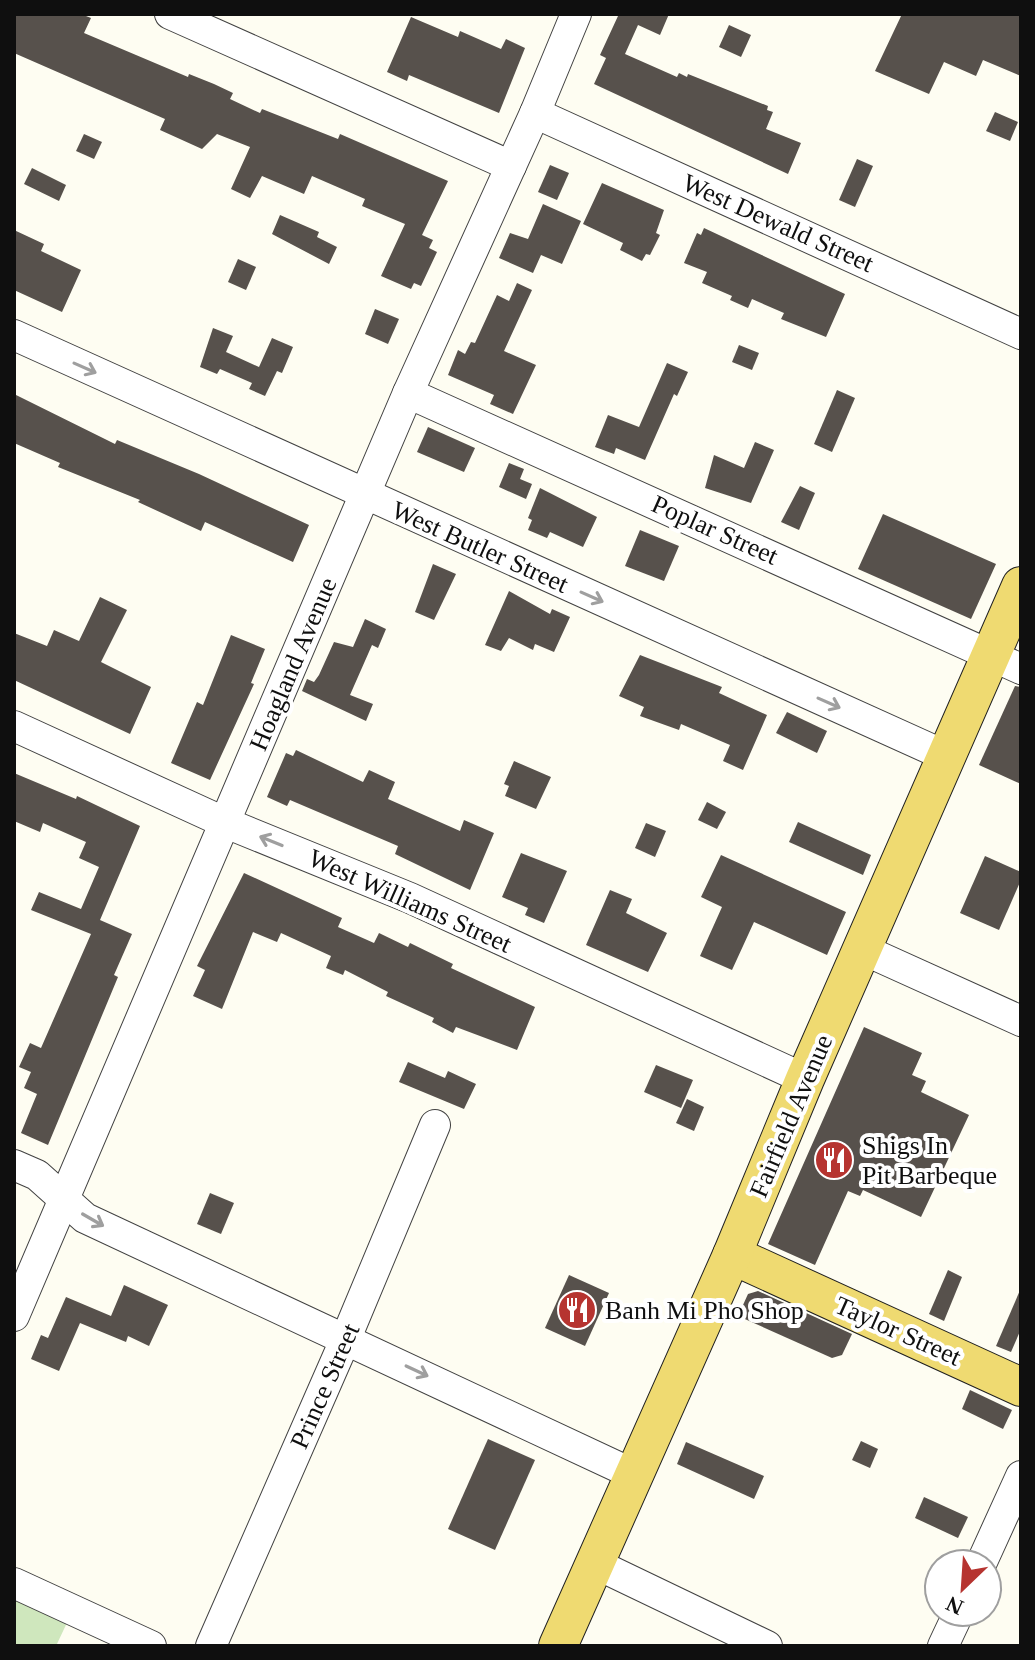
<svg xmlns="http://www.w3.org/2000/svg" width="1035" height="1660" font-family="'Times New Roman',serif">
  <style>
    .green { fill: #cfe7bd }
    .building { fill: #57514c }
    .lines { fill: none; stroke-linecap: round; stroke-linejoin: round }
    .minor-casing { stroke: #424242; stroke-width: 32 }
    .major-casing { stroke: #202020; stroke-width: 40 }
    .minor { stroke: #fff; stroke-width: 30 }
    .major { stroke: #efda71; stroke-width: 38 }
    .oneway { stroke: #9f9f9f }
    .labels { text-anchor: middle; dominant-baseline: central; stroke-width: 8; stroke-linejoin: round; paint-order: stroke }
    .street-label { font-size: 26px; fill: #0f0f0f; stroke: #fff }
    .poi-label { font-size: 26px; fill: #0f0f0f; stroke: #fff; text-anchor: start }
  </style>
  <rect width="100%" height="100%" fill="#fefdf2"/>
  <polygon class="green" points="14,1583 73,1610 56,1646 14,1646"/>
  <g class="building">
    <polygon points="14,14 81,14 91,18 84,33 188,77 189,74 214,84 233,93 230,99 260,113 262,109 338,139 340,134 448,181 422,235 433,240 429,248 437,252 421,286 414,283 411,289 381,276 405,224 362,206 365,199 312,176 304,194 262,176 250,198 231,189 250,147 217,134 202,149 160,130 165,119 14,53"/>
    <polygon points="613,14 669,14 660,35 638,25 625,54 677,77 679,73 687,77 688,74 768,106 767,110 773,112 766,129 801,143 788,174 594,84 606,58 600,55 618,16"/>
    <polygon points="902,14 1021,14 1021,76 983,60 976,76 944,62 929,94 875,71"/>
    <polygon points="411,17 458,37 460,31 501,49 506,39 525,48 499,113 409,75 407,81 387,72"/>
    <polygon points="729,25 751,35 741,57 719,47"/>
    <polygon points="995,112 1018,122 1010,141 986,131"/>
    <polygon points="84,134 102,142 94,159 76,151"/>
    <polygon points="857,159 873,166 855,207 839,200"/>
    <polygon points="550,165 569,173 557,200 538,192"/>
    <polygon points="32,168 66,185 59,201 24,184"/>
    <polygon points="602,183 664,210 656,233 660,235 650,255 646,254 642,261 620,250 623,243 583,224"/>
    <polygon points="543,204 581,221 562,264 541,255 533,273 499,258 510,233 528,239"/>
    <polygon points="280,215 319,232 317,237 337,247 329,264 272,234"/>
    <polygon points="704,228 845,294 826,337 781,319 784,313 752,299 748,308 730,300 732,296 702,283 707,272 684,263 697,233 701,235"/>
    <polygon points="14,230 44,244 41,251 81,270 62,312 14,290"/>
    <polygon points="238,259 256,267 246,290 228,282"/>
    <polygon points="517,283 532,290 504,351 536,365 513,414 490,404 494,395 448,375 458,350 465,354 471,342 475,343 497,295 509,301"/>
    <polygon points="375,309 399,319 388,344 365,334"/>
    <polygon points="213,328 233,336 226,352 259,367 272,338 293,347 282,373 277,371 265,396 249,389 252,383 220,369 217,374 200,367"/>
    <polygon points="739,345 759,353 752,370 732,362"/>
    <polygon points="667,363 688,372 677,396 674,394 645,460 616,448 614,454 595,447 608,415 639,427"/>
    <polygon points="837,390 855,398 832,452 814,444"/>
    <polygon points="14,394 115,444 117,440 199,474 309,525 293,562 205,522 201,531 138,502 140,500 58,467 60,463 14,443"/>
    <polygon points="428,427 475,448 464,472 417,452"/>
    <polygon points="755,442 774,450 751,503 705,488 714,455 744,468"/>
    <polygon points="509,463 524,469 520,479 532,484 526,499 499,487"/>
    <polygon points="800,486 815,493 799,530 781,522"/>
    <polygon points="540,488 597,517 583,547 550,532 547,538 528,530 532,520 528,518"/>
    <polygon points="883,514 996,564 971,619 858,569"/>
    <polygon points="640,530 679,546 664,581 625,566"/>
    <polygon points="433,564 456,574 434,620 415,612"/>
    <polygon points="509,591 550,614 552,609 570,617 554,652 535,644 533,650 509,638 501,651 485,645"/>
    <polygon points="100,597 127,610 101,662 151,687 130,734 14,680 14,633 47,646 54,630 79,641"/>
    <polygon points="365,619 386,629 378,648 372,645 350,695 373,704 366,721 302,691 307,679 314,682 319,675 334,642 353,647"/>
    <polygon points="231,635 265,649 251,683 254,684 210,780 171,763 197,702 203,705"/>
    <polygon points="640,655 722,687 719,693 767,715 743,770 723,761 730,745 681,724 679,730 640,716 644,707 619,696"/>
    <polygon points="1015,686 1021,687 1021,784 979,765"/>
    <polygon points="787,712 827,731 817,753 776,733"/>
    <polygon points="296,750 363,782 369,770 395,782 388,799 460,831 464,820 494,833 470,890 395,854 398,846 290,800 287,806 267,797 286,753 293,756"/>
    <polygon points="514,761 551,777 536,809 505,796 509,786 504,784"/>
    <polygon points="14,773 76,799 77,796 140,826 100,920 132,934 114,975 118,977 48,1145 21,1133 37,1094 24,1088 31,1072 19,1067 30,1043 41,1048 91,934 31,910 39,892 81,909 99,867 79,858 86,842 43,823 40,832 14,821"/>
    <polygon points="707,802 726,812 717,829 698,820"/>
    <polygon points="798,822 871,855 863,875 789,842"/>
    <polygon points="646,823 666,831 655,857 635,848"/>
    <polygon points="521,853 567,871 544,923 525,915 528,908 502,897"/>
    <polygon points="721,855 846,912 827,955 754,922 732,970 700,956 722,907 701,897"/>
    <polygon points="985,856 1021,872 1021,880 999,930 960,913"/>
    <polygon points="244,873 342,918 338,927 374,943 379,933 408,947 410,943 453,964 451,968 535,1007 517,1050 456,1027 453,1033 432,1022 434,1018 386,996 388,992 345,970 343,975 326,968 331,956 281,933 277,942 253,932 222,1009 193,996 205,970 197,966"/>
    <polygon points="610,890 632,899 626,913 667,933 648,972 586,945"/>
    <polygon points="864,1027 922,1053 912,1075 926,1081 921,1092 969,1115 921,1217 863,1190 860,1196 848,1191 815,1265 768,1244"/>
    <polygon points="408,1062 445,1078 448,1071 476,1084 464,1109 399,1082"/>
    <polygon points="656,1065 693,1080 681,1108 644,1092"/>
    <polygon points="687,1099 704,1107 694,1131 676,1123"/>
    <polygon points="210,1193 234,1203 221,1234 197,1224"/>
    <polygon points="948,1270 962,1277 944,1321 929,1314"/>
    <polygon points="569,1275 609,1293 585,1346 545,1328"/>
    <polygon points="124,1285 168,1305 149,1346 128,1336 126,1342 80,1323 59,1371 31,1359 41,1335 48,1338 66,1297 111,1316"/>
    <polygon points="1021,1288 1021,1329 1011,1352 996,1346"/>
    <polygon points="758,1291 852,1334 842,1355 832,1358 738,1316 748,1294"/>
    <polygon points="970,1390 1012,1410 1003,1429 962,1409"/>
    <polygon points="488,1439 535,1460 495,1550 448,1529"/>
    <polygon points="861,1441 878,1449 870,1468 852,1460"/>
    <polygon points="686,1442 764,1476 754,1499 677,1464"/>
    <polygon points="924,1497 968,1517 958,1538 915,1518"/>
  </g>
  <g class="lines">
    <g class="minor-casing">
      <g id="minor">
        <polyline points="170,14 511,166"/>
        <polyline points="535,113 1021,334"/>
        <polyline points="14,335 946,756"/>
        <polyline points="408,393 1021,669"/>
        <polyline points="14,726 226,823 410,898 805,1079"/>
        <polyline points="864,950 1021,1021"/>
        <polyline points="14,1165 37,1175 85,1218 633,1474"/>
        <polyline points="14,1316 408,393 535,113 576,14"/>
        <polyline points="594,1563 767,1646"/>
        <polyline points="981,1564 1021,1476"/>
        <polyline points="14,1583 151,1646"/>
        <polyline points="211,1646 346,1338 435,1125"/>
        <polyline points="943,1646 959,1612"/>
      </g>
    </g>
    <g class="major-casing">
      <g id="major">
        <polyline points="732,1255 1021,1387"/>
        <polyline points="558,1646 732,1255 805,1079 1021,586"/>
      </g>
    </g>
    <use href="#minor" class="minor"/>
    <use href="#major" class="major"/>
  </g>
  <defs><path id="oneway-shaft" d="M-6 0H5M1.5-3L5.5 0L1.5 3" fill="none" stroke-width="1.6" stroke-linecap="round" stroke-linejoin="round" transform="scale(2)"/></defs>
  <g class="oneway">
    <use href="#oneway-shaft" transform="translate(85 368) rotate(24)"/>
    <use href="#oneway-shaft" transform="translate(592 597) rotate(24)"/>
    <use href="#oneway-shaft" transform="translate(829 703) rotate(24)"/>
    <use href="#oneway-shaft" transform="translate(271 841) rotate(-158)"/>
    <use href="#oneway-shaft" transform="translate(93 1220) rotate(30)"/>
    <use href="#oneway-shaft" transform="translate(417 1371) rotate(25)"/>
  </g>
  <defs>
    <g id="restaurant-disc" transform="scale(2)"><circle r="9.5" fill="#b63430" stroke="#fff"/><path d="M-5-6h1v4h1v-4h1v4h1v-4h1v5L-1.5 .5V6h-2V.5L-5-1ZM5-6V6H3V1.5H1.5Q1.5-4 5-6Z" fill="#fff"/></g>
  </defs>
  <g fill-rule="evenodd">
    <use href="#restaurant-disc" x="834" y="1160"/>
    <use href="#restaurant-disc" x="577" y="1310"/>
  </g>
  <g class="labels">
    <g class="street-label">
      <text transform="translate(778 223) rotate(24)">West Dewald Street</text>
      <text transform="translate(715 530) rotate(24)">Poplar Street</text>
      <text transform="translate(480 547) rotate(24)">West Butler Street</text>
      <text transform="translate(293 664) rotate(-67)">Hoagland Avenue</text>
      <text transform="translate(410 901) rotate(24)">West Williams Street</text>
      <text transform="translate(791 1116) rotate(-67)">Fairfield Avenue</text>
      <text transform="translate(898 1331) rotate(24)">Taylor Street</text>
      <text transform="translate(325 1386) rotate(-66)">Prince Street</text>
    </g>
    <g class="poi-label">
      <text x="862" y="1145">Shigs In<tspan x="862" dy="30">Pit Barbeque</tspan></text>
      <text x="605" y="1310">Banh Mi Pho Shop</text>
    </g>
  </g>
  <rect width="1035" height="1660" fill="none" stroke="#0f0f0f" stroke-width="32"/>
  <g transform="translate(963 1588) rotate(205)"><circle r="38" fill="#ffffff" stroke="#9f9f9f" stroke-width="2"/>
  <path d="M0-6L14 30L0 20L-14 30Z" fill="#b63430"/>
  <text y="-12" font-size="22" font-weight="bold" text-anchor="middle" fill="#0f0f0f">N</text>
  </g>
</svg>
